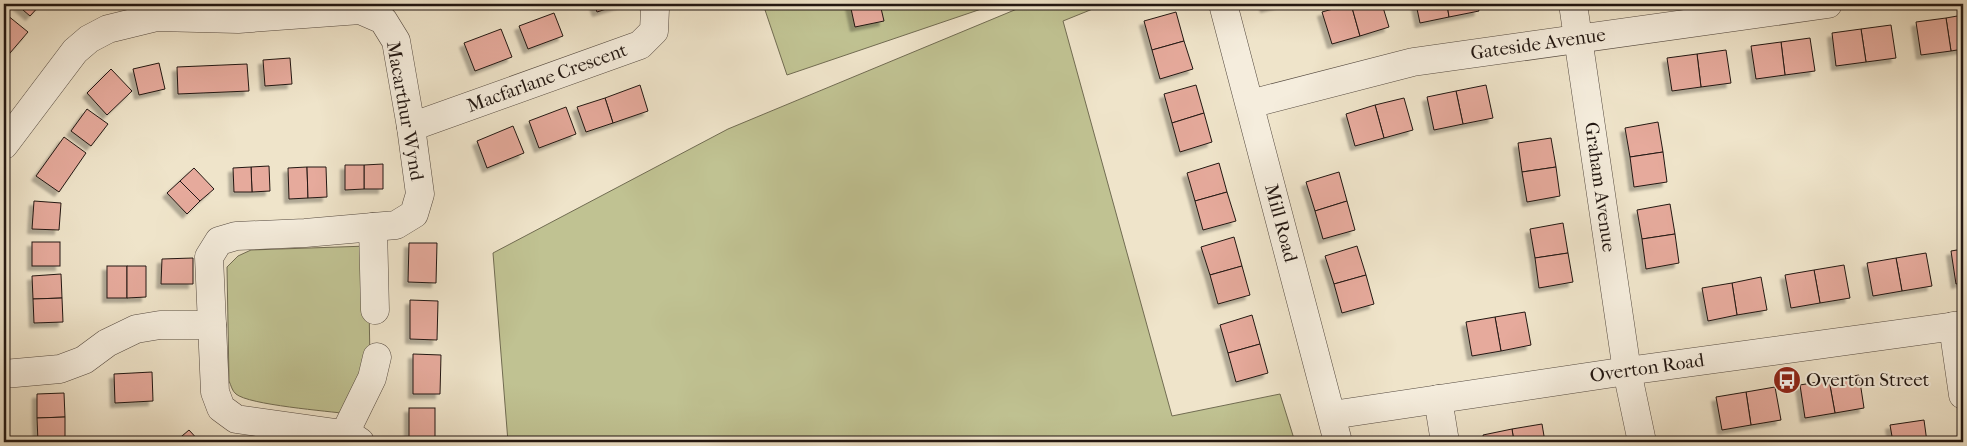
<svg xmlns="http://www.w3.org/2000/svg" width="1967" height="446" font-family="'IM FELL French Canon',serif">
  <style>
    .green { fill: #c0c292; stroke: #716c52 }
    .building { fill: #e6aa9c; stroke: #221712; filter: url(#shadow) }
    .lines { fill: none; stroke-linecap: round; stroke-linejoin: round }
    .minor-casing { stroke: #554a40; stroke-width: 29 }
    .minor { stroke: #f5eddd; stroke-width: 28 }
    .labels { text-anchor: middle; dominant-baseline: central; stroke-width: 4; stroke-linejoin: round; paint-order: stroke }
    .street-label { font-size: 19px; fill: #221712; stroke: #f5eddd }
    .poi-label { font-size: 19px; fill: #221712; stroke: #f5eddd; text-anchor: start }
  </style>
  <defs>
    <filter id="shadow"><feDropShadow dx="-4.5" dy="4.5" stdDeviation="1" flood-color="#0004"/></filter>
  </defs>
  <rect width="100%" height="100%" fill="#efe4ca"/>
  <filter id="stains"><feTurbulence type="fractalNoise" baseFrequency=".004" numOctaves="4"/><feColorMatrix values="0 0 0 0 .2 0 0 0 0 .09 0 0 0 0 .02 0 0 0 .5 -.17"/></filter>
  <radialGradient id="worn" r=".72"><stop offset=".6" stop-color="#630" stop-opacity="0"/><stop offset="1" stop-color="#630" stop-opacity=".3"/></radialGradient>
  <g class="green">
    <polygon points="763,4 996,4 787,75"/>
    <polygon points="1029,4 1105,4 1063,21 1172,416 1280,394 1295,442 508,442 493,253 728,129"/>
    <path d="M368 246 370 362 349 414C328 411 249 405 236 394 232 391 231 385 229 381L227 267 238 256 251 250Z"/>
  </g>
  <g class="building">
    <polygon points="16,4 41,4 30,16"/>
    <polygon points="594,4 622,4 597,12"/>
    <polygon points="850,4 880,4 884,21 855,27"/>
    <polygon points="1264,4 1280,4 1265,8"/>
    <polygon points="1351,4 1360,36 1332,44 1322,12"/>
    <polygon points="1351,4 1382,4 1389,27 1360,36"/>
    <polygon points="1416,4 1447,4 1449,17 1420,23"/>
    <polygon points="1447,4 1477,4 1479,11 1449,17"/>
    <polygon points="1176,12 1184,41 1152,50 1144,21"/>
    <polygon points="554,13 563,36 528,49 519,26"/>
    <polygon points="7,15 28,32 4,60 4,18"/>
    <polygon points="1963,15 1963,49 1951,51 1946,18"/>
    <polygon points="1946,18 1951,51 1921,55 1916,22"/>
    <polygon points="1891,25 1896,58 1866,62 1861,29"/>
    <polygon points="501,29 512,57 475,71 464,43"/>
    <polygon points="1861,29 1866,62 1836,66 1832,33"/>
    <polygon points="1810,38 1815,71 1785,75 1781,42"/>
    <polygon points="1184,41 1193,69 1160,79 1152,50"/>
    <polygon points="1781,42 1785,75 1756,79 1751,46"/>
    <polygon points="1726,50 1731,83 1701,87 1697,54"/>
    <polygon points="1697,54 1701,87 1672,91 1667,58"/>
    <polygon points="290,58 292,84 265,86 263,60"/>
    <polygon points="159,63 165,89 139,95 133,69"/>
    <polygon points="247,64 249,91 178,94 177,67"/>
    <polygon points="111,69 132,91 107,115 87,93"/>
    <polygon points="640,85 648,111 613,123 605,98"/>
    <polygon points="1196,85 1204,113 1172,123 1164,94"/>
    <polygon points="1486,85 1493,118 1463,124 1456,91"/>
    <polygon points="1456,91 1463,124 1434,130 1427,97"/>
    <polygon points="605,98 613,123 586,132 577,107"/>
    <polygon points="1404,98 1413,130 1384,138 1375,105"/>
    <polygon points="1375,105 1384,138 1355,146 1346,114"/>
    <polygon points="566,107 576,134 539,148 529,121"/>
    <polygon points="87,109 108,124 91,146 71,131"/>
    <polygon points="1204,113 1212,142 1180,152 1172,123"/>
    <polygon points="1658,122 1663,152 1630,157 1625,128"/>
    <polygon points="513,126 524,153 487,168 477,141"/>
    <polygon points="64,137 86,153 59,192 36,176"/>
    <polygon points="1551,138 1556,167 1522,172 1518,143"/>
    <polygon points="1663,152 1667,182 1634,187 1630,157"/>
    <polygon points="1219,163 1227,192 1195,201 1187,173"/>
    <polygon points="383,164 383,189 364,189 364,165"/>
    <polygon points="345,165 364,165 364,189 345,190"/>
    <polygon points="269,166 270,191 252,192 251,167"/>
    <polygon points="251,167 252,192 234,192 233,168"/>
    <polygon points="307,167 308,198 289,199 288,168"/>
    <polygon points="307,167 326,167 327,197 308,198"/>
    <polygon points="1556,167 1560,196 1527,202 1522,172"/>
    <polygon points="194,168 214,189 200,201 180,181"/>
    <polygon points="1339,172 1347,201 1315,211 1306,182"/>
    <polygon points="180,181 200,201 187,214 167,193"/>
    <polygon points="1227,192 1236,221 1203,230 1195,201"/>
    <polygon points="34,201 61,203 59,230 32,229"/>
    <polygon points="1347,201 1355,230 1323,239 1315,211"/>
    <polygon points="1670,204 1675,234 1642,239 1637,210"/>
    <polygon points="1563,223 1568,253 1535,258 1530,229"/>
    <polygon points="1675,234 1679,263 1646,269 1642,239"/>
    <polygon points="1234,237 1242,266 1210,275 1201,247"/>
    <rect x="32" y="242" width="28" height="24"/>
    <polygon points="409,243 437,243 436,283 408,282"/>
    <polygon points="1357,246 1366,275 1334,284 1325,256"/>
    <polygon points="1963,249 1963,282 1956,284 1951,251"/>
    <polygon points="1568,253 1573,282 1539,288 1535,258"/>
    <polygon points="1926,253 1932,286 1902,291 1896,258"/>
    <polygon points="193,258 193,284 161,284 162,259"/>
    <polygon points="1896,258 1902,291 1873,296 1867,263"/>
    <polygon points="1844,265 1850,298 1820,303 1814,270"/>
    <rect x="107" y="266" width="20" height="32"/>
    <polygon points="127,266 146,266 146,297 127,298"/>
    <polygon points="1242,266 1250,295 1218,304 1210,275"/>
    <polygon points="1814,270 1820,303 1791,308 1785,275"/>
    <polygon points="61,274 62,298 33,299 32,276"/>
    <polygon points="1366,275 1374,304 1342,313 1334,284"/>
    <polygon points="1761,277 1767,310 1737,315 1732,283"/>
    <polygon points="1732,283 1737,315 1708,321 1702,288"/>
    <polygon points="62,298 63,322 34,323 33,299"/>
    <polygon points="410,300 438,301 437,340 410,339"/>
    <polygon points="1525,312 1531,345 1501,351 1495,317"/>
    <polygon points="1252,315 1260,344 1228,353 1220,325"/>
    <polygon points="1495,317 1501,351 1472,356 1466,322"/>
    <polygon points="1260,344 1268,373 1236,382 1228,353"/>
    <polygon points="413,354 441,355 440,394 413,394"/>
    <polygon points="152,372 153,401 115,403 114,374"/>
    <polygon points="1859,375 1864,408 1835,413 1829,380"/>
    <polygon points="1829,380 1835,413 1805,418 1800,385"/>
    <polygon points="1775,387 1781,420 1751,425 1746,392"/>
    <polygon points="1746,392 1751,425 1722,430 1716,397"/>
    <polygon points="64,393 65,417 37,418 37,394"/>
    <rect x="409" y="408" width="26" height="29"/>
    <polygon points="65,417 65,441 38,442 37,418"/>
    <polygon points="1924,420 1927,442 1893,442 1890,425"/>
    <polygon points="1542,424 1545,442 1514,442 1512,429"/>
    <polygon points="1512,429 1514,442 1484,442 1483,435"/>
    <polygon points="189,430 200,442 175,442"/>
  </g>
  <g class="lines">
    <g class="minor-casing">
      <g id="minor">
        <polyline points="1223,4 1338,442"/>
        <polyline points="1573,4 1627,371 1642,442"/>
        <polyline points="1250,104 1413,62 1828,4"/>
        <polyline points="411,127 640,45 654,31 655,9 653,4"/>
        <polyline points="4,145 75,51 89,39 108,29 157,17 238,19 360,10 383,20 396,41 411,127 420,194 414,214 396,225 305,233 236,236 219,241 209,257 215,392 221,408 236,419 350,435 360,442"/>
        <polyline points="373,227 375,310"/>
        <polyline points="1953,326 1963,395"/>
        <polyline points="4,374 60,369 84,360 107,343 136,329 160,325 212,325"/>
        <polyline points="1438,399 1445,442"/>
        <polyline points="1332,415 1627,371 1963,325"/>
        <polyline points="344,435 372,378 377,357"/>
      </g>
    </g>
    <use href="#minor" class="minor"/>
  </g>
  <defs>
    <g id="bus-disc" transform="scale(1.4375)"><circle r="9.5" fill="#8f2418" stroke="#f5eddd"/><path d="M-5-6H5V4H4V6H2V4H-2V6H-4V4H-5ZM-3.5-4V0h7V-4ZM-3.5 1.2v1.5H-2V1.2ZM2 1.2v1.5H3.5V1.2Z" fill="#fff"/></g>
  </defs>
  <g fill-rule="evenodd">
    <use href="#bus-disc" x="1787" y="380"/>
  </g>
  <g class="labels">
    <g class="street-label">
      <text transform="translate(1538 44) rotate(-8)">Gateside Avenue</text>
      <text transform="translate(547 78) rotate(-20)">Macfarlane Crescent</text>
      <text transform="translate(405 111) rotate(80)">Macarthur Wynd</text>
      <text transform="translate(1600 187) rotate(82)">Graham Avenue</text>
      <text transform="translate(1281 223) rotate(75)">Mill Road</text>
      <text transform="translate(1647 368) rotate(-8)">Overton Road</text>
    </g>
    <g class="poi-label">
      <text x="1806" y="380">Overton Street</text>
    </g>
  </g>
  <rect width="1967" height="446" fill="none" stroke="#efe4ca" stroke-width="20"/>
  <rect x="5" y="5" width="1957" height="436" fill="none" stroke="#221712" stroke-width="2.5"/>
  <rect x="10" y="10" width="1947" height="426" fill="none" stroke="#221712"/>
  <rect width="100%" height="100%" filter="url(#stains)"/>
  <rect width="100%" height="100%" fill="url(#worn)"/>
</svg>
